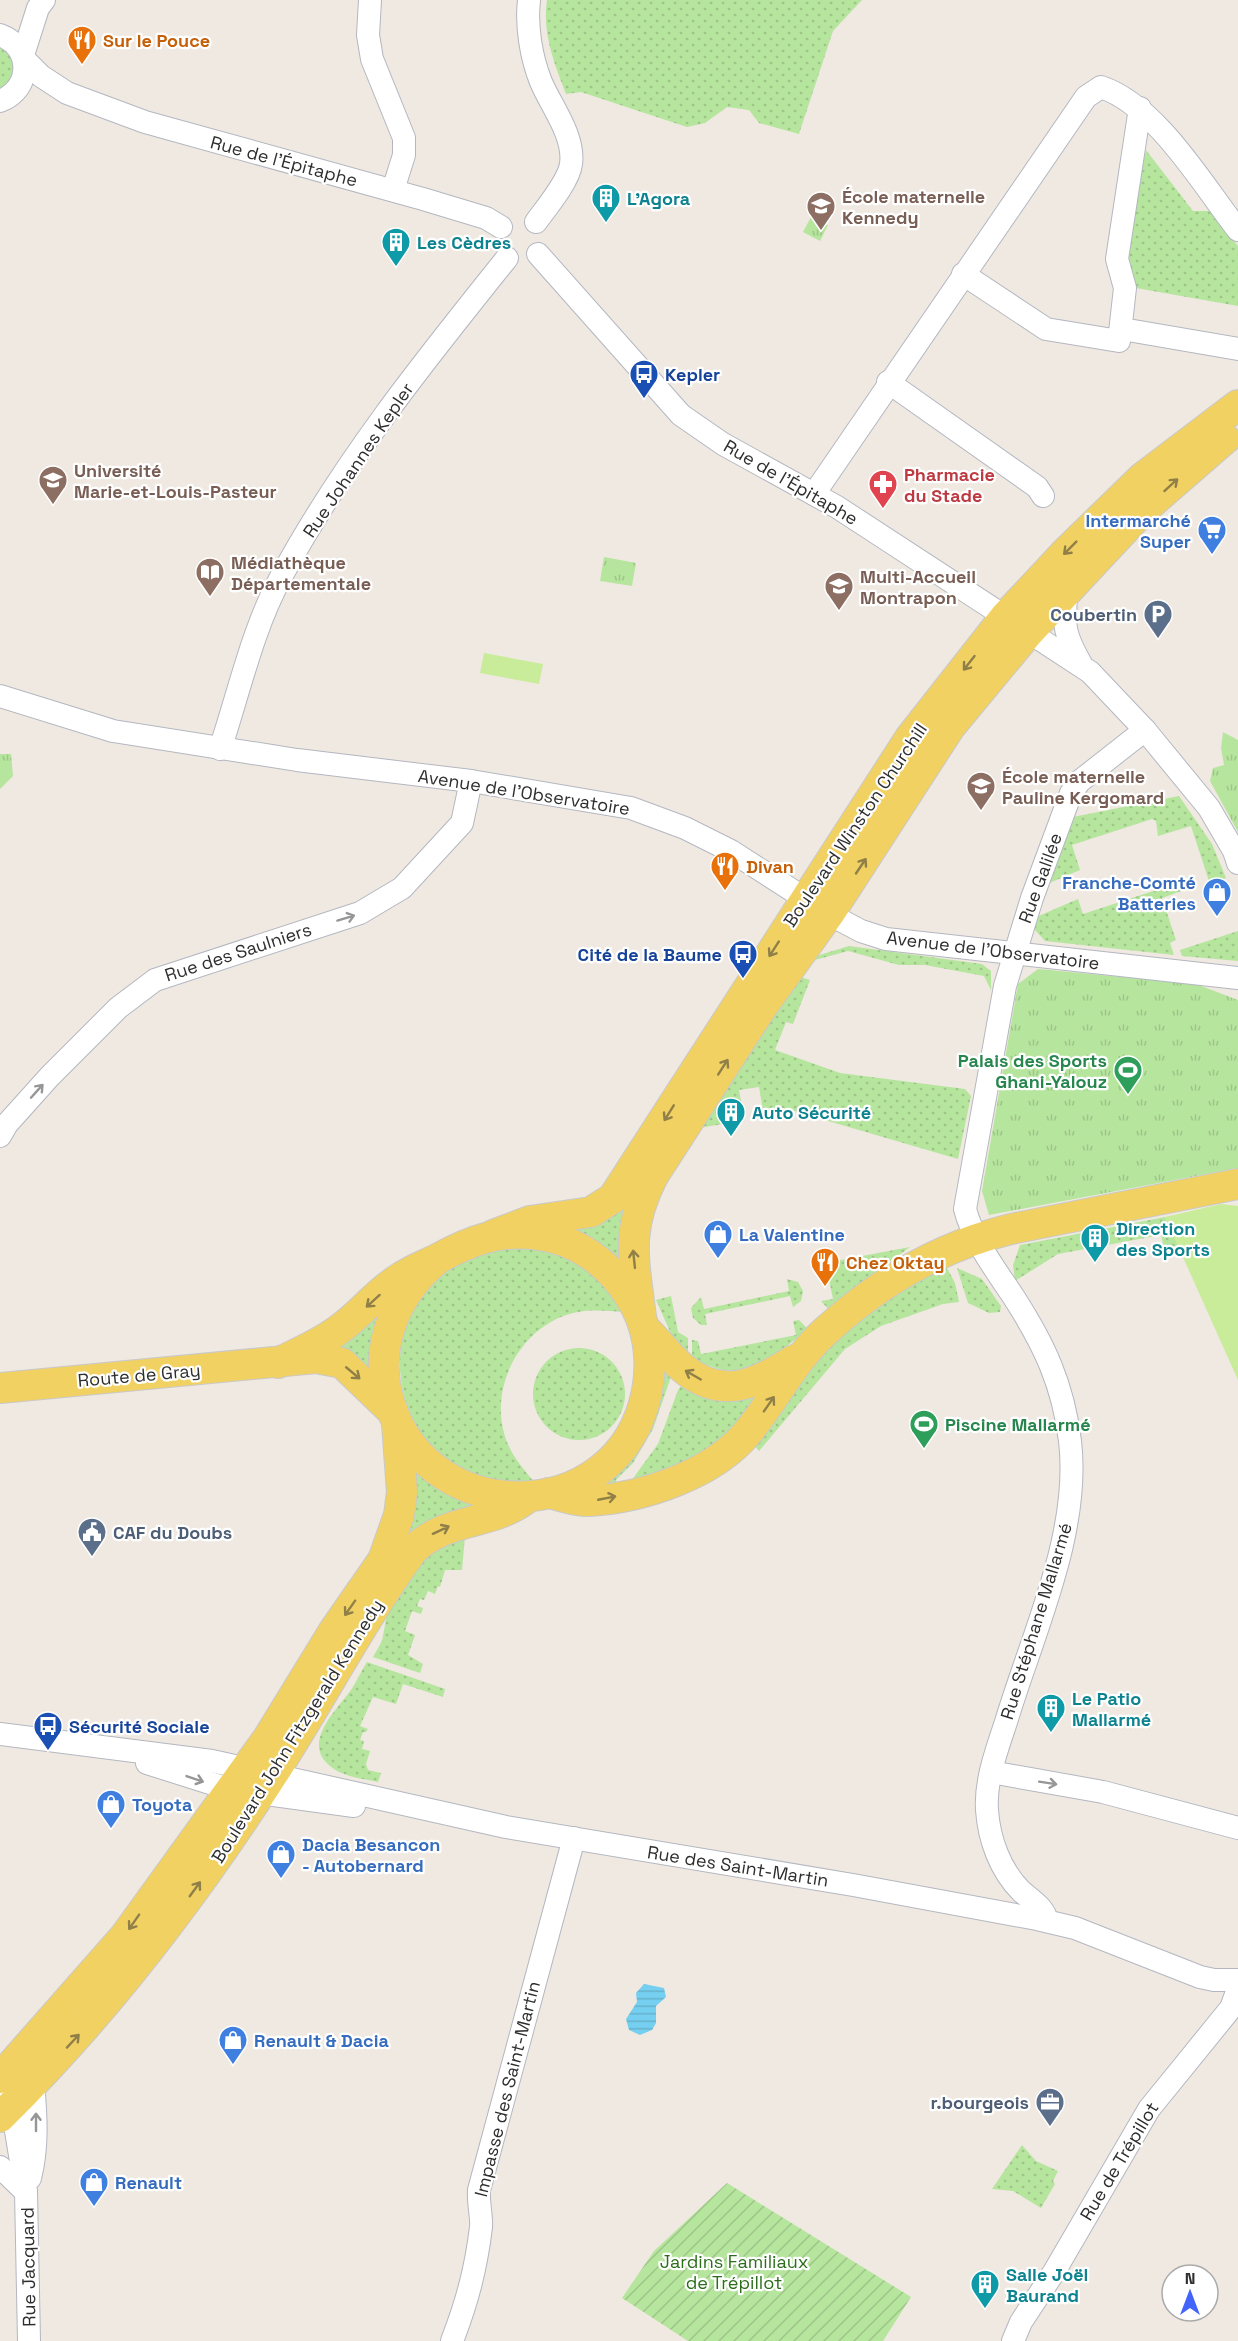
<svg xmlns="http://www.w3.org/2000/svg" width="1238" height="2341" font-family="'Space Grotesk',sans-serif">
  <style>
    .grass { fill: url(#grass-dots) }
    .park { fill: url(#park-tufts) }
    .garden { fill: url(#garden-furrows) }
    .pitch { fill: #c9ec9a }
    .water { fill: url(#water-rules) }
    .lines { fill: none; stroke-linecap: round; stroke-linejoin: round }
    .minor-casing { stroke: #b4b7c1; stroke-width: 24 }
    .major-casing { stroke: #c9c9c9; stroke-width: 32 }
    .minor { stroke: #fff; stroke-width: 22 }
    .major { stroke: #f2d163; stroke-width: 30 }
    .oneway { stroke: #908048 }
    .oneway2 { stroke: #969696 }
    .labels { text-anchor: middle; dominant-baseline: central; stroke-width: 4.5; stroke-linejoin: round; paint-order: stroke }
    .food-label { font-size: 18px; font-weight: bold; fill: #c56008; stroke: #fff; text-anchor: start }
    .street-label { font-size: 18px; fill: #2e2e2e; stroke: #fff }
    .education-label { font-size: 18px; font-weight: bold; fill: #785e54; stroke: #fff; text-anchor: start }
    .culture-label { font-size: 18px; font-weight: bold; fill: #0d838f; stroke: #fff; text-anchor: start }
    .transit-label { font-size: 18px; font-weight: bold; fill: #164399; stroke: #fff; text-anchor: start }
    .health-label { font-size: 18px; font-weight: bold; fill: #be3a42; stroke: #fff; text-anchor: start }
    .shop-label { font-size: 18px; font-weight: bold; fill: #366cbe; stroke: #fff; text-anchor: start }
    .service-label { font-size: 18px; font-weight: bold; fill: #4e5e75; stroke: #fff; text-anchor: end }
    .leisure-label { font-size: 18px; font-weight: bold; fill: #27864d; stroke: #fff; text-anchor: end }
    .park-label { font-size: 18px; fill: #2c6e1b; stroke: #fff }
  </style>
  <defs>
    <pattern id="grass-dots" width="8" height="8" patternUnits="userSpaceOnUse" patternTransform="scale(1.5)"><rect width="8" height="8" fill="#b6e59e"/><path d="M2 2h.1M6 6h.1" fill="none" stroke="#9dc588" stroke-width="1.8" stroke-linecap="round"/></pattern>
    <pattern id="park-tufts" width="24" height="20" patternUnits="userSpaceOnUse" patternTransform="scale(1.5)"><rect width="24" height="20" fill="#b6e59e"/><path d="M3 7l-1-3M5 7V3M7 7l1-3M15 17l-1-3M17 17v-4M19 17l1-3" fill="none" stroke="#9dc588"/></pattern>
    <pattern id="garden-furrows" width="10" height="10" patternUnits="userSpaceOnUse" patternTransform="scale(1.5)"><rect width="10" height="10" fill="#b6e59e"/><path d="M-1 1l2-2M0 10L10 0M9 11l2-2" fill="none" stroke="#9dc588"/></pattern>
    <pattern id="water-rules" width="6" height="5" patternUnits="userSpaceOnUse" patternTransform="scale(1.5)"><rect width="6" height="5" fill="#75cff0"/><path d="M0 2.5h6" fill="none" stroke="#66b2ce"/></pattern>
  </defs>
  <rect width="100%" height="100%" fill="#efe9e1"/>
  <g class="grass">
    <path d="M547 0H862L833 31 799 134 759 123 749 110 727 107 705 123 687 127 581 92 566 94C554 63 542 33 547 0Z"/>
    <polygon points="0,46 13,60 13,78 0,91"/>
    <polygon points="1146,150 1193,211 1210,211 1238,246 1238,306 1136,288 1123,259"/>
    <polygon points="1179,796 1212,844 1226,878 1210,884 1191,826 1158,836 1156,821 1152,819 1072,845 1080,870 1047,884 1073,817"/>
    <polygon points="1181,882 1184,890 1162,898 1176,940 1170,943 1174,955 1045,941 1034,929 1034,918 1078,899 1083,914"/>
    <polygon points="1238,931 1238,961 1182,956 1180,950"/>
    <polygon points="849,946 982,964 991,971 991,990 984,976 925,965 899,965 848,951 815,960 803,969 813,957"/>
    <polygon points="797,976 810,980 793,1024 786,1022 775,1050 840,1073 965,1089 971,1096 958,1159 794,1111 764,1116 759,1087 739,1090 741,1101 728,1104 725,1115 721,1116 723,1124 698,1128"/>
    <polygon points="624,1195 626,1271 569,1234"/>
    <polygon points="1165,1217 1182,1254 1166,1257 1161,1235 1058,1254 1015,1281 1013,1265 1020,1245"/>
    <path d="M507 1247C567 1248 590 1265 624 1312 609 1311 593 1309 578 1312 524 1322 490 1382 504 1433 509 1453 523 1469 536 1484 512 1485 483 1481 461 1470 453 1467 446 1458 440 1453 385 1406 386 1312 447 1270 466 1258 486 1253 507 1247Z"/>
    <polygon points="910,1247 857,1286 830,1311 821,1301 833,1299 827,1269 815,1271 814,1265"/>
    <path d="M946 1266 955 1283 959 1302 943 1304 881 1326 845 1349 759 1451 753 1444C772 1419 790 1391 811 1367 848 1326 897 1291 946 1266Z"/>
    <polygon points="957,1268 982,1279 1001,1306 1000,1312 989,1313 968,1303"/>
    <polygon points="787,1279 798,1282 803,1291 801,1301 793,1307 790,1296 705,1314 707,1325 701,1325 693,1318 691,1308 701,1297 704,1309 789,1291"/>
    <polygon points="671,1296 678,1332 688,1338 688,1354 672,1336 656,1300"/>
    <polygon points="389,1299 376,1379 332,1348"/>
    <path d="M799 1320 808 1329C769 1361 742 1388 692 1357V1340L698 1341 701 1354 796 1335 793 1321Z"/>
    <circle cx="579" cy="1394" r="46"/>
    <polygon points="658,1360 672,1374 653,1429 633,1463 616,1480 618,1491 591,1487"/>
    <polygon points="683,1383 760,1396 730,1434 697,1458 631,1481 658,1444 678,1390"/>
    <polygon points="410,1462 486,1505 411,1538 405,1533"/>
    <polygon points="465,1536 462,1570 445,1570 440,1587 438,1586 435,1594 428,1591 424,1600 420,1599 417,1606 423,1608 421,1614 412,1611 405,1631 415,1635 408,1655 423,1664 420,1673 373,1657 382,1641 387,1614 415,1568 442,1544"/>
    <path d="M367 1662 445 1689 443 1697 403 1684 396 1704 373 1697 360 1726 368 1729 366 1732H363L360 1740 364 1741 362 1749 370 1751 366 1764 368 1770 381 1773 378 1782C364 1779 346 1777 334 1769 298 1745 336 1711 351 1690 357 1681 361 1671 367 1662Z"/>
    <polygon points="1022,2145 1036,2161 1058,2171 1053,2181 1055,2184 1041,2208 1013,2191 992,2189"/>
  </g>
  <g class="park">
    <polygon points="811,217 828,225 820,241 803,232"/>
    <polygon points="604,557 636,563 632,586 600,581"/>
    <polygon points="1223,732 1238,740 1238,832 1210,781 1213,768 1224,765 1221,748"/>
    <polygon points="0,754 11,754 13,776 0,789"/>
    <polygon points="1038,969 1196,984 1238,1000 1238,1168 989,1215 982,1191 1018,984"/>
  </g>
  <polygon class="garden" points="727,2183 911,2297 883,2341 688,2341 622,2298 654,2251"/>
  <g class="pitch">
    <polygon points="484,653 543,664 539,684 480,673"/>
    <polygon points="1221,1204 1238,1206 1238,1380 1165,1217"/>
  </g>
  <polygon class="water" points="644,1984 664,1988 666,1997 656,2006 656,2023 652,2030 640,2035 629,2030 626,2019 637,2002 636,1993"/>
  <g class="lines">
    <g class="minor-casing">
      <g id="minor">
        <polyline points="370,0 368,35 372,59 404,138 404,155 393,190"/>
        <path d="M529 0C526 26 531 57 541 82 551 106 575 136 571 164 569 181 546 208 536 222"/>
        <path d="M0 35C33 47 32 89 0 101"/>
        <polyline points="23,55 38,8 44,0"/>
        <polyline points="24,59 41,76 67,93 145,122 423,199 486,218 501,227"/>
        <polyline points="538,254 681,415 723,444 837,507 1090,672 1145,730 1209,808 1234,851 1238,863"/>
        <polyline points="963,274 1046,329 1119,341 1125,288 1117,259 1140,108"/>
        <polyline points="1122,329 1238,349"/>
        <polyline points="888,382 1037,487 1043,496"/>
        <path d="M814 494 1086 97 1101 87C1157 106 1202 184 1238 230"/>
        <path d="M1066 594C1064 628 1064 634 1081 664"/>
        <polyline points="0,696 113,731 297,760 471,781 631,808 685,828 731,851 829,914 861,931 886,939 1238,978"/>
        <path d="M220 749C239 693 252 630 281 577 343 462 426 359 507 258"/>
        <polyline points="0,1136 7,1124 50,1076 118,1008 155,980 360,913 402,888 462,823 471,781"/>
        <polyline points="0,1734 212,1761 506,1827 853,1885 1037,1919 1075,1928 1200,1977 1214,1980 1238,1980"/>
        <polyline points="147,1763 229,1789 354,1806"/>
        <polyline points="991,1772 1103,1792 1238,1828"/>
        <path d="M1047 1921C1044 1907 1032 1901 1021 1891 1000 1870 989 1839 987 1810 985 1781 997 1749 1006 1722 1032 1635 1081 1533 1070 1441 1063 1384 1044 1344 1013 1296 995 1269 973 1240 965 1209L1005 986 1032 898 1071 793 1080 781 1145 730"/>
        <path d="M24 2080 33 2083C36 2115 38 2147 30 2178"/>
        <polyline points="10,2094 26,2192 29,2341"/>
        <polyline points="0,2167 26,2192"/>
        <path d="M452 2341C467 2302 476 2269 481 2227 482 2217 478 2203 479 2190L574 1838"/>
        <polyline points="1013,2341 1021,2322 1054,2272 1149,2109 1231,2008 1238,1989"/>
      </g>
    </g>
    <g class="major-casing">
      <g id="major">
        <polyline points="493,1235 530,1221 591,1212 613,1198 910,738 1005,617 1066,552 1142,478 1238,405"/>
        <path d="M641 1317C634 1259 625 1231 653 1176L762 1007 829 914 950 727 1028 633 1141 512 1225 439"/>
        <path d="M645 1329C659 1342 669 1357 684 1369 723 1401 758 1383 794 1360"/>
        <path d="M278 1363C299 1352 322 1343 341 1328 362 1313 378 1291 400 1278 411 1270 425 1265 437 1259 470 1241 500 1229 539 1235 577 1240 610 1264 630 1297 648 1324 653 1359 647 1391 620 1533 416 1531 386 1389 376 1338 400 1289 439 1258"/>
        <polyline points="0,1388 316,1358 342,1363 393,1412"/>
        <path d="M549 1493C562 1496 577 1502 589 1501 643 1498 714 1474 748 1432 776 1398 795 1357 829 1328 881 1281 942 1246 1011 1229L1238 1184"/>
        <polyline points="0,2078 125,1936 268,1738 333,1632 383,1560 399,1515 402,1492 397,1424"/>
        <path d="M0 2117C105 2014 194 1897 273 1774 321 1700 361 1622 413 1550 447 1517 490 1526 526 1499"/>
      </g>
    </g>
    <use href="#minor" class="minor"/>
    <use href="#major" class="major"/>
  </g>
  <defs><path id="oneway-shaft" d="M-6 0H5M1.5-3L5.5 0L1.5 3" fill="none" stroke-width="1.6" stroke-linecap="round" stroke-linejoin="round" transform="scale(1.5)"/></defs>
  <g class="oneway">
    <use href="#oneway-shaft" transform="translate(1171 485) rotate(-42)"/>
    <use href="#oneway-shaft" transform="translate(1070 548) rotate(135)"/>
    <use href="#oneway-shaft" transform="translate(969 663) rotate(128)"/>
    <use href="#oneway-shaft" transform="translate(861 866) rotate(-56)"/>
    <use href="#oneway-shaft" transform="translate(774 949) rotate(123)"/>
    <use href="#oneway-shaft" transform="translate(723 1067) rotate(-57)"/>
    <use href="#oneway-shaft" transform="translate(669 1113) rotate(122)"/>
    <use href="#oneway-shaft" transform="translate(634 1259) rotate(-96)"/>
    <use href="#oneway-shaft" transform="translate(373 1301) rotate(138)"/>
    <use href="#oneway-shaft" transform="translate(353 1373) rotate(40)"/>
    <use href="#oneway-shaft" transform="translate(693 1375) rotate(-150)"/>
    <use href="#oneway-shaft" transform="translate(769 1404) rotate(-55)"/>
    <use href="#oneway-shaft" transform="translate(607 1498) rotate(-11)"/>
    <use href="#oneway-shaft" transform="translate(441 1530) rotate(-25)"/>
    <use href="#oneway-shaft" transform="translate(350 1608) rotate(125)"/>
    <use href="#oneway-shaft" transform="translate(195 1889) rotate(-54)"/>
    <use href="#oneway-shaft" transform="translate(134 1922) rotate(125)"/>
    <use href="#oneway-shaft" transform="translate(73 2041) rotate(-47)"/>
  </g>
  <g class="oneway2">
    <use href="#oneway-shaft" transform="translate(346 918) rotate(-17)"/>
    <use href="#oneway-shaft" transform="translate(37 1091) rotate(-48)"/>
    <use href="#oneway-shaft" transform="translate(195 1779) rotate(19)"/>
    <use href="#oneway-shaft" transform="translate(1048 1783) rotate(9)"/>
    <use href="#oneway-shaft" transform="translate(36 2122) rotate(-90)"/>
  </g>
  <defs>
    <g id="restaurant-pin" transform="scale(1.5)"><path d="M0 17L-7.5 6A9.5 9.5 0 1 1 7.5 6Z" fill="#e8710a" stroke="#fff"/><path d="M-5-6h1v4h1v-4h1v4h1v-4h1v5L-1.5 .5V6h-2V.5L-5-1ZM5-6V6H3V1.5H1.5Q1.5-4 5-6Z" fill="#fff"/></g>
    <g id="building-pin" transform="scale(1.5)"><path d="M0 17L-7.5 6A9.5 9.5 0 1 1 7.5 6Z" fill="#0f9aa8" stroke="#fff"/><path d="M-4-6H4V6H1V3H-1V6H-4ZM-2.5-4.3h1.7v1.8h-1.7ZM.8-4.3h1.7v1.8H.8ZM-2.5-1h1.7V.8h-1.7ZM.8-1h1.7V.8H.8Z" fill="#fff"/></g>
    <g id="school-pin" transform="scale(1.5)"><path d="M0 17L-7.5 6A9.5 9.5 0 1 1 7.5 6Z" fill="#8d6e63" stroke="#fff"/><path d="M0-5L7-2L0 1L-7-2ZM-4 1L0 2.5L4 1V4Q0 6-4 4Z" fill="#fff"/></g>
    <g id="bus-pin" transform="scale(1.5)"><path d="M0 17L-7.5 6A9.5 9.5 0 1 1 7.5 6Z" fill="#1a4fb4" stroke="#fff"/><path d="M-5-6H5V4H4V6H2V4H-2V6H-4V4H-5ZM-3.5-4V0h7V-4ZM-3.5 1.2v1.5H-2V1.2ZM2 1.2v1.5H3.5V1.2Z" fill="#fff"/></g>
    <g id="university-pin" transform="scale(1.5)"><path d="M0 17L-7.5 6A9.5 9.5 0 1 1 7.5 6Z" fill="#8d6e63" stroke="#fff"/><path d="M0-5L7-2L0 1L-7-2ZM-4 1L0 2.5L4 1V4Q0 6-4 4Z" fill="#fff"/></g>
    <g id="pharmacy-pin" transform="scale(1.5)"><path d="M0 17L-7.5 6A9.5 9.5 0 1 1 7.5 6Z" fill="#e0444e" stroke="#fff"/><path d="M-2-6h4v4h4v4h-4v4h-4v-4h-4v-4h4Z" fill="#fff"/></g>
    <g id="supermarket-pin" transform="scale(1.5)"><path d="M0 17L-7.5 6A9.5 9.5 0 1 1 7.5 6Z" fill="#3f7fe0" stroke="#fff"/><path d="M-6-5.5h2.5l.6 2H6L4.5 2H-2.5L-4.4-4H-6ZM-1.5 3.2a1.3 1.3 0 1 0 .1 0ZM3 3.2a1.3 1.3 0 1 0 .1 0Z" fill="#fff"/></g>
    <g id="library-pin" transform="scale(1.5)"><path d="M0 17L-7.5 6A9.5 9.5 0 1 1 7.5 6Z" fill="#8d6e63" stroke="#fff"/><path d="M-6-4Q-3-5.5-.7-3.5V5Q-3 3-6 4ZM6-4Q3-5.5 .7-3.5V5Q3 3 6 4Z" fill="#fff"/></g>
    <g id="parking-pin" transform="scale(1.5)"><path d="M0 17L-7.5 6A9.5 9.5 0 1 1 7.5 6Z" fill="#5c6f8a" stroke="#fff"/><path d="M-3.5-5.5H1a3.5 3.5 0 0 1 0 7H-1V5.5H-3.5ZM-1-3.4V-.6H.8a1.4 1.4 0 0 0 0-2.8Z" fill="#fff"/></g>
    <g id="shop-pin" transform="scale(1.5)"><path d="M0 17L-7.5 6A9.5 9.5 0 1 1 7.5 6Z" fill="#3f7fe0" stroke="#fff"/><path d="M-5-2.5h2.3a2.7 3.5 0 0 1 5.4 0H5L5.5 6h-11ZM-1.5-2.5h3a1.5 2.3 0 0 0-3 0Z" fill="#fff"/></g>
    <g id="stadium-pin" transform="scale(1.5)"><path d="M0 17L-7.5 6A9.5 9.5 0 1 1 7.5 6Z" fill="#2e9e5b" stroke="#fff"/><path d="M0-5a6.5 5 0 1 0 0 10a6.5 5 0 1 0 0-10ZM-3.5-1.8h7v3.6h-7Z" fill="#fff"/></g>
    <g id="civic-pin" transform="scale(1.5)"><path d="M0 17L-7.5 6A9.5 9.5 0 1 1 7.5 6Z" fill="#5c6f8a" stroke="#fff"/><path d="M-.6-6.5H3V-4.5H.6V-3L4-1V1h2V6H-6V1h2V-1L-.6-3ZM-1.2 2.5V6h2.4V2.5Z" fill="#fff"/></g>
    <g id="office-pin" transform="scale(1.5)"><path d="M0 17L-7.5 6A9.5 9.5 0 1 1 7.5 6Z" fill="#5c6f8a" stroke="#fff"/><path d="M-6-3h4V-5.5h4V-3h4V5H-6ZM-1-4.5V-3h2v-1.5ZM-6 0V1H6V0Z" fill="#fff"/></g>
  </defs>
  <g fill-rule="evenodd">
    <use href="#restaurant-pin" x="82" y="40"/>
    <use href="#building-pin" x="606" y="198"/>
    <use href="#school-pin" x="821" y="206"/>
    <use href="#building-pin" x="396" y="242"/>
    <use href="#bus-pin" x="644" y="374"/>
    <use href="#university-pin" x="53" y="480"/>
    <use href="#pharmacy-pin" x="883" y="484"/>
    <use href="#supermarket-pin" x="1212" y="530"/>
    <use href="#library-pin" x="210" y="572"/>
    <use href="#school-pin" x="839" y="586"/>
    <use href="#parking-pin" x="1158" y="614"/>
    <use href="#school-pin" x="981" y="786"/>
    <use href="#restaurant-pin" x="725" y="866"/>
    <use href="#shop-pin" x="1217" y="892"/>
    <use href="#bus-pin" x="743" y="954"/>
    <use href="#stadium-pin" x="1128" y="1070"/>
    <use href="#building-pin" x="731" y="1112"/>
    <use href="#shop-pin" x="718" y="1234"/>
    <use href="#building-pin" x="1095" y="1238"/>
    <use href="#restaurant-pin" x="825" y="1262"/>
    <use href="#stadium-pin" x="924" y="1424"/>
    <use href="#civic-pin" x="92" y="1532"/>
    <use href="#building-pin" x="1051" y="1708"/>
    <use href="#bus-pin" x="48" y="1726"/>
    <use href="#shop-pin" x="111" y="1804"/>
    <use href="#shop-pin" x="281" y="1854"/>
    <use href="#shop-pin" x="233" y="2040"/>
    <use href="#office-pin" x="1050" y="2102"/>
    <use href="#shop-pin" x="94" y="2182"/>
    <use href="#building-pin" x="985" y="2284"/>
  </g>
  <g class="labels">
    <g class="food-label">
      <text x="103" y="40">Sur le Pouce</text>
      <text x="746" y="866">Divan</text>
      <text x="846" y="1262">Chez Oktay</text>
    </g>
    <g class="street-label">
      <text transform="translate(284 161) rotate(15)">Rue de l'Épitaphe</text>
      <text transform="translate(358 460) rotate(-56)">Rue Johannes Kepler</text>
      <text transform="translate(791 482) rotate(30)">Rue de l'Épitaphe</text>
      <text transform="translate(524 792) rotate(9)">Avenue de l'Observatoire</text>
      <text transform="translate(855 825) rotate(-56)">Boulevard Winston Churchill</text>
      <text transform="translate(1040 878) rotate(-70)">Rue Galilée</text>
      <text transform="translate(993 950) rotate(7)">Avenue de l'Observatoire</text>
      <text transform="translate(238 952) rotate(-18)">Rue des Saulniers</text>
      <text transform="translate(139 1375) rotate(-5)">Route de Gray</text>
      <text transform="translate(1036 1621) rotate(-73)">Rue Stéphane Mallarmé</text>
      <text transform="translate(297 1731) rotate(-58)">Boulevard John Fitzgerald Kennedy</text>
      <text transform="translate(738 1866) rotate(9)">Rue des Saint-Martin</text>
      <text transform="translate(507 2089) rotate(-76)">Impasse des Saint-Martin</text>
      <text transform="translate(1119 2161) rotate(-59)">Rue de Trépillot</text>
      <text transform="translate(28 2267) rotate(-91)">Rue Jacquard</text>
    </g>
    <g class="education-label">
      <text x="842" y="196">École maternelle<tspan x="842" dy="21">Kennedy</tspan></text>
      <text x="74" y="470">Université<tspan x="74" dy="21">Marie-et-Louis-Pasteur</tspan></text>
      <text x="231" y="562">Médiathèque<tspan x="231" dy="21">Départementale</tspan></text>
      <text x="860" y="576">Multi-Accueil<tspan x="860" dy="21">Montrapon</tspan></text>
      <text x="1002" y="776">École maternelle<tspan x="1002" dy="21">Pauline Kergomard</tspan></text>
    </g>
    <g class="culture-label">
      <text x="627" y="198">L'Agora</text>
      <text x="417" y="242">Les Cèdres</text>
      <text x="752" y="1112">Auto Sécurité</text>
      <text x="1116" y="1228">Direction<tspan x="1116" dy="21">des Sports</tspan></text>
      <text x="1072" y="1698">Le Patio<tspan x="1072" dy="21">Mallarmé</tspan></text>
      <text x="1006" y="2274">Salle Joël<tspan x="1006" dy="21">Baurand</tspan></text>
    </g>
    <g class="transit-label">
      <text x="665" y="374">Kepler</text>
      <text x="722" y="954" text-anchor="end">Cité de la Baume</text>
      <text x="69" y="1726">Sécurité Sociale</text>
    </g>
    <g class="health-label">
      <text x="904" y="474">Pharmacie<tspan x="904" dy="21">du Stade</tspan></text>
    </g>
    <g class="shop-label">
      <text x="1191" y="520" text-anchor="end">Intermarché<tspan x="1191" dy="21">Super</tspan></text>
      <text x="1196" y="882" text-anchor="end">Franche-Comté<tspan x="1196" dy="21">Batteries</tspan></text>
      <text x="739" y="1234">La Valentine</text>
      <text x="132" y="1804">Toyota</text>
      <text x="302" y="1844">Dacia Besancon<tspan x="302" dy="21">- Autobernard</tspan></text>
      <text x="254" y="2040">Renault &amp; Dacia</text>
      <text x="115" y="2182">Renault</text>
    </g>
    <g class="service-label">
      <text x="1137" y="614">Coubertin</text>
      <text x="113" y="1532" text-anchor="start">CAF du Doubs</text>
      <text x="1029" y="2102">r.bourgeois</text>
    </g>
    <g class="leisure-label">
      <text x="1107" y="1060">Palais des Sports<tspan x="1107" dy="21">Ghani-Yalouz</tspan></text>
      <text x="945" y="1424" text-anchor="start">Piscine Mallarmé</text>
    </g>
    <g class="park-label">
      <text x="734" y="2261">Jardins Familiaux<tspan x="734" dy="21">de Trépillot</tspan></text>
    </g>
  </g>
  <g transform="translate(1190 2293)"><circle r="28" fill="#ffffff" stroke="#ababab" stroke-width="1.5"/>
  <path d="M0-4.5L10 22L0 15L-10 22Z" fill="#4264fb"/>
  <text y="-9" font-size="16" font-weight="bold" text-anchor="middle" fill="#2e2e2e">N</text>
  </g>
</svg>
